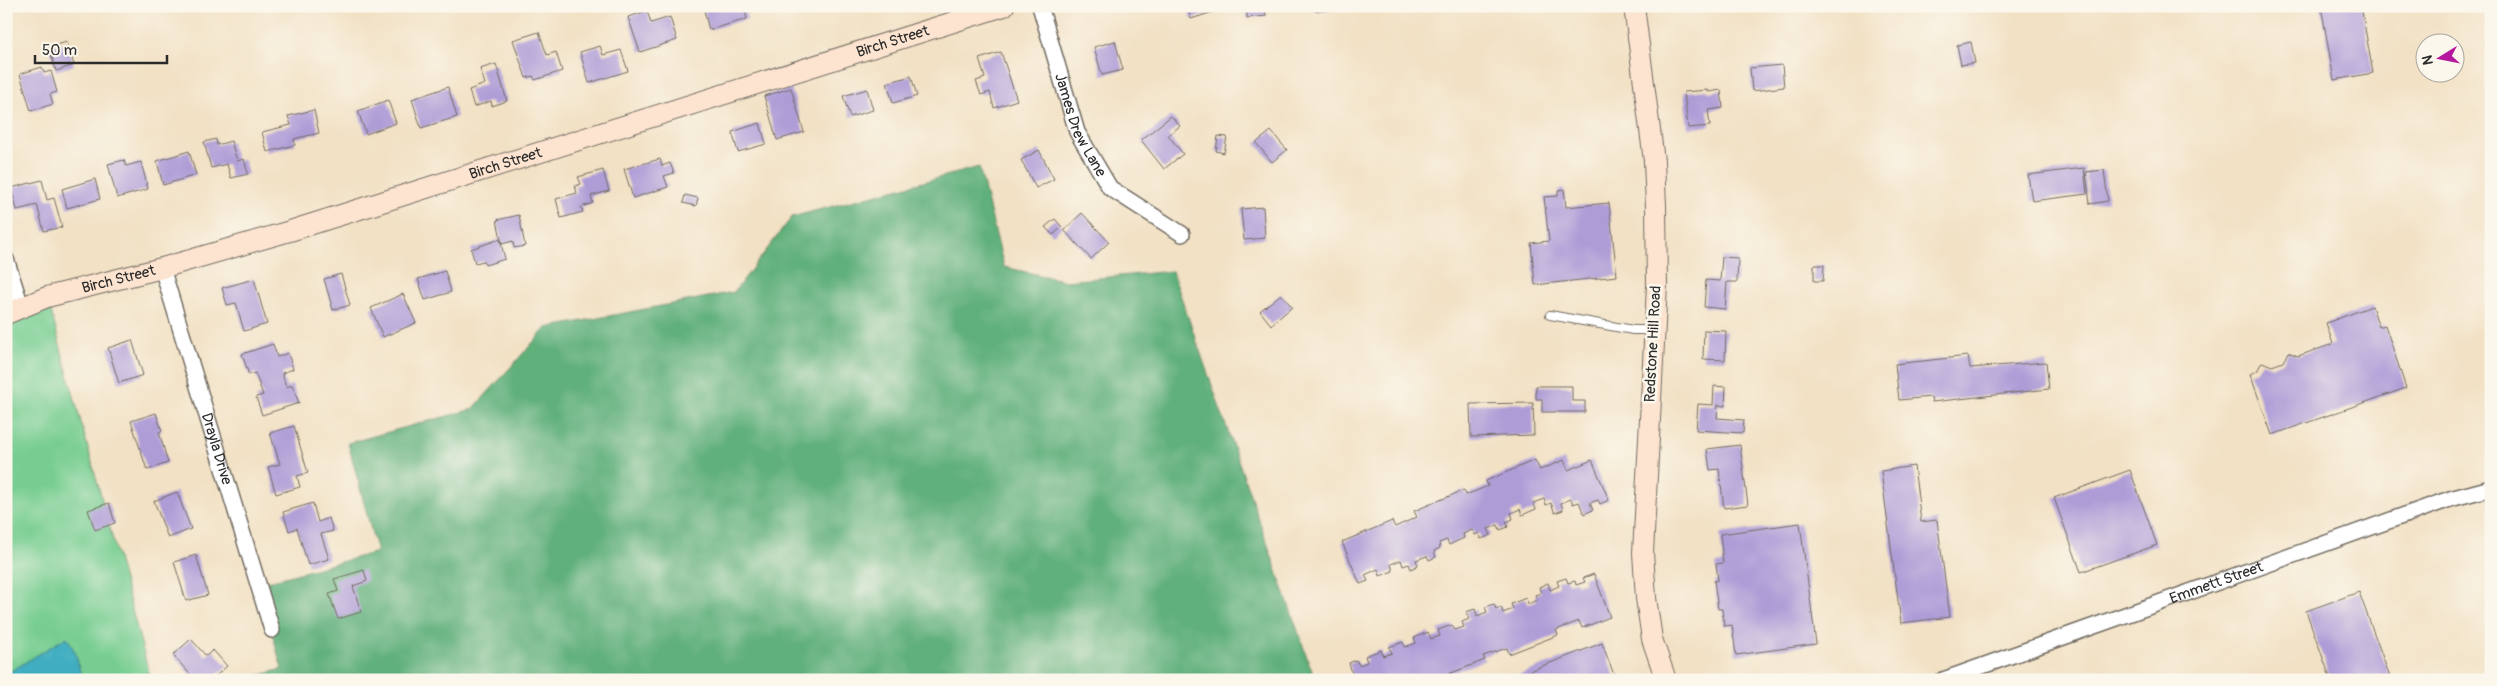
<svg xmlns="http://www.w3.org/2000/svg" width="2497" height="686" font-family="Pangolin,sans-serif">
  <style>
    .green { fill: #77cd91; stroke: #517c5e }
    .forest { fill: #61b07b; stroke: #466e53 }
    .water { fill: #41adc0; stroke: #366c76 }
    .building { fill: #ae9cd7 }
    .lines { fill: none; stroke-linecap: round; stroke-linejoin: round }
    .lane-casing { stroke: #716b61; stroke-width: 10 }
    .street-casing { stroke: #716b61; stroke-width: 18 }
    .secondary-casing { stroke: #716b61; stroke-width: 22 }
    .lane { stroke: #fff; stroke-width: 8 }
    .street { stroke: #fff; stroke-width: 15 }
    .secondary { stroke: #fde4d0; stroke-width: 20 }
    .labels { text-anchor: middle; dominant-baseline: central; stroke-width: 5; stroke-linejoin: round; paint-order: stroke }
    .street-label { font-size: 15px; fill: #2b2b2b; stroke: #fbf7ec }
  </style>
  <rect width="100%" height="100%" fill="#fbf7ec"/>
  <filter id="ink" filterUnits="userSpaceOnUse"><feTurbulence type="fractalNoise" baseFrequency=".02" numOctaves="2"/><feDisplacementMap in="SourceGraphic" scale="10" xChannelSelector="R" yChannelSelector="G"/><feConvolveMatrix kernelMatrix="1 2 1 2 8 2 1 2 1" color-interpolation-filters="sRGB"/></filter>
  <filter id="wash" filterUnits="userSpaceOnUse"><feTurbulence type="fractalNoise" baseFrequency=".0096" numOctaves="4" result="noise"/><feDisplacementMap in="SourceGraphic" scale="20" xChannelSelector="R" yChannelSelector="G"/><feGaussianBlur stdDeviation="1.12" result="paint"/><feColorMatrix in="noise" values="0 0 0 0 0 0 0 0 0 0 0 0 0 0 0 0 0 1.4 0 .05"/><feComposite in="paint" operator="in"/></filter>
  <g filter="url(#wash)">
    <rect width="100%" height="100%" fill="#f2e1c4"/>
    <polygon class="green" points="47,297 151,680 6,680 6,311"/>
    <polygon class="forest" points="979,167 1004,267 1066,281 1172,271 1315,680 243,680 282,669 259,584 377,552 348,443 473,409 546,328 734,292 792,217"/>
    <polygon class="water" points="67,637 76,654 82,680 6,680 6,674"/>
    <g id="blocks">
      <g class="building">
        <polygon points="703,6 744,6 747,19 709,30"/>
        <polygon points="1187,6 1214,6 1216,11 1191,19"/>
        <polygon points="1247,6 1265,6 1266,16 1247,18"/>
        <polygon points="1314,6 1339,6 1339,9 1315,11"/>
        <polygon points="2321,6 2361,6 2373,73 2334,80"/>
        <polygon points="647,11 651,23 670,17 677,40 640,52 628,17"/>
        <polygon points="539,32 547,55 556,52 562,71 535,80 533,76 526,78 513,40"/>
        <polygon points="1115,41 1123,70 1102,75 1094,47"/>
        <polygon points="67,42 74,65 56,71 49,47"/>
        <polygon points="1971,42 1975,63 1961,65 1957,45"/>
        <polygon points="600,46 603,55 621,50 628,71 589,83 580,52"/>
        <polygon points="1001,52 1017,100 994,108 990,92 981,95 976,81 985,78 979,59"/>
        <polygon points="496,64 507,101 492,106 491,101 474,107 469,90 485,84 480,69"/>
        <polygon points="1782,65 1784,87 1752,91 1750,68"/>
        <polygon points="42,67 44,73 51,71 57,92 50,94 53,104 31,111 20,74"/>
        <polygon points="911,76 917,96 893,103 887,83"/>
        <polygon points="448,87 457,117 421,128 412,99"/>
        <polygon points="791,88 804,132 777,140 764,96"/>
        <polygon points="867,89 873,110 850,117 843,96"/>
        <polygon points="1708,90 1708,92 1721,90 1723,108 1708,110 1710,126 1688,128 1684,92"/>
        <polygon points="388,100 396,123 366,134 358,111"/>
        <polygon points="314,110 319,133 294,139 295,145 267,152 262,132 291,125 288,116"/>
        <polygon points="1171,116 1180,126 1168,135 1183,154 1164,169 1141,140"/>
        <polygon points="760,123 766,144 738,152 732,132"/>
        <polygon points="1271,131 1287,150 1272,162 1256,143"/>
        <polygon points="1218,136 1227,137 1224,153 1216,151"/>
        <polygon points="216,139 217,145 231,141 237,161 244,159 248,174 231,178 227,164 211,168 204,142"/>
        <polygon points="1039,150 1054,179 1036,188 1021,160"/>
        <polygon points="189,151 196,175 163,185 157,161"/>
        <polygon points="660,159 662,166 670,163 674,173 664,176 668,187 633,198 624,169"/>
        <polygon points="124,160 126,166 141,162 148,189 117,198 108,164"/>
        <polygon points="2084,168 2087,194 2032,201 2028,175"/>
        <polygon points="603,170 609,191 591,196 593,203 581,207 583,212 561,218 556,199 577,193 575,186 581,184 578,177"/>
        <polygon points="2104,170 2108,201 2090,204 2086,172"/>
        <polygon points="95,179 100,199 67,208 62,189"/>
        <polygon points="42,180 47,200 54,198 62,227 44,231 37,205 17,210 11,188"/>
        <polygon points="1564,189 1566,207 1609,203 1617,276 1535,285 1531,243 1549,241 1544,197 1558,196 1558,190"/>
        <polygon points="685,195 698,198 696,206 683,203"/>
        <polygon points="1263,207 1265,238 1244,240 1241,209"/>
        <polygon points="1082,213 1109,242 1091,259 1064,230"/>
        <polygon points="519,215 525,246 514,248 513,241 502,244 497,220"/>
        <polygon points="1055,219 1062,227 1053,235 1045,227"/>
        <polygon points="500,239 505,259 485,265 484,261 475,263 471,249"/>
        <polygon points="1722,257 1738,258 1737,282 1727,282 1725,309 1704,307 1706,280 1720,281"/>
        <polygon points="1814,265 1824,265 1823,281 1814,281"/>
        <polygon points="445,271 451,292 425,300 418,279"/>
        <polygon points="341,274 350,305 333,310 324,279"/>
        <polygon points="254,279 267,324 244,331 236,303 227,305 222,288"/>
        <polygon points="403,294 416,323 383,337 371,308"/>
        <polygon points="1281,294 1292,307 1271,325 1260,311"/>
        <polygon points="2372,306 2379,327 2385,325 2406,388 2272,435 2250,374 2257,371 2262,362 2272,366 2283,362 2288,352 2298,356 2333,344 2326,323"/>
        <polygon points="1704,330 1726,331 1725,360 1703,359"/>
        <polygon points="132,340 143,375 119,383 108,348"/>
        <polygon points="273,344 277,357 288,353 293,369 282,373 286,387 292,385 299,403 262,415 256,397 263,395 255,373 249,375 242,354"/>
        <polygon points="1968,356 1970,368 2046,362 2049,389 1932,402 1931,397 1899,400 1895,364"/>
        <polygon points="1536,386 1572,386 1572,401 1585,401 1585,412 1542,412 1542,399 1536,399"/>
        <polygon points="1714,386 1726,387 1725,406 1718,405 1717,418 1744,420 1743,433 1696,430 1698,404 1713,405"/>
        <polygon points="1533,403 1534,435 1471,437 1470,404"/>
        <polygon points="156,413 162,431 159,432 168,463 147,470 131,421"/>
        <polygon points="294,426 308,473 297,476 300,487 276,494 268,467 280,464 270,433"/>
        <polygon points="1740,445 1748,505 1724,508 1719,469 1710,470 1707,449"/>
        <polygon points="1535,460 1540,470 1564,460 1568,470 1592,460 1609,500 1600,504 1598,500 1590,503 1593,510 1584,514 1579,502 1573,504 1571,499 1561,503 1563,510 1555,513 1551,503 1546,505 1544,499 1533,503 1536,509 1522,515 1520,509 1511,513 1513,519 1506,522 1508,527 1500,530 1498,525 1488,529 1491,535 1481,539 1479,533 1475,535 1472,530 1463,534 1464,538 1449,545 1447,540 1439,543 1440,548 1434,551 1436,557 1429,560 1427,556 1416,560 1418,565 1411,569 1409,564 1403,566 1401,560 1391,564 1393,571 1380,576 1378,569 1365,575 1368,581 1360,584 1342,542 1392,521 1395,527 1417,517 1414,511 1464,490 1466,495 1488,486 1486,481"/>
        <polygon points="1914,466 1921,522 1937,520 1950,617 1901,623 1881,471"/>
        <polygon points="2130,470 2157,545 2081,572 2054,498"/>
        <polygon points="177,492 191,529 168,538 154,501"/>
        <polygon points="109,503 115,523 95,530 88,510"/>
        <polygon points="313,503 318,522 329,518 333,531 321,534 329,559 308,565 297,528 289,531 283,512"/>
        <polygon points="1800,523 1816,644 1736,655 1732,625 1724,626 1722,609 1718,609 1714,581 1718,580 1716,564 1723,563 1720,534"/>
        <polygon points="196,555 208,595 186,601 174,562"/>
        <polygon points="364,570 367,581 353,586 361,612 338,619 329,594 338,591 334,579"/>
        <polygon points="1594,574 1610,617 1582,628 1579,621 1556,630 1558,635 1509,654 1507,648 1483,656 1485,660 1433,680 1354,680 1349,663 1356,660 1359,665 1367,662 1365,656 1381,650 1383,656 1392,653 1389,647 1403,642 1405,647 1416,643 1414,638 1428,632 1431,639 1440,636 1438,630 1452,625 1455,630 1464,627 1462,622 1469,619 1466,612 1475,609 1477,616 1487,612 1485,607 1494,604 1496,609 1501,607 1503,613 1513,609 1511,604 1526,598 1528,604 1537,600 1535,595 1541,593 1539,587 1548,583 1550,590 1559,586 1557,581 1566,578 1568,583 1575,581 1576,585 1585,582 1583,578"/>
        <polygon points="2359,592 2391,680 2331,680 2306,611"/>
        <polygon points="191,639 206,656 213,650 227,666 211,680 195,680 173,655"/>
        <polygon points="1602,643 1616,680 1506,680"/>
      </g>
    </g>
  </g>
  <g filter="url(#ink)">
    <use href="#blocks" fill-opacity="0" stroke="#716b61" stroke-width="1"/>
    <g class="lines">
      <g class="lane-casing">
        <polyline id="lane" points="1550,315 1633,330 1654,330"/>
      </g>
      <g class="street-casing">
        <g id="street">
          <path id="s1" d="M1040 6 1077 132 1110 188 1182 234"/>
          <polyline points="6,259 22,309"/>
          <path id="s2" d="M162 268 272 630"/>
          <path id="s3" d="M1943 680 2450 499 2491 488"/>
        </g>
      </g>
      <g class="secondary-casing">
        <g id="secondary">
          <polyline points="1634,6 1654,161 1656,206 1657,285 1643,553 1646,598 1652,639 1666,680"/>
          <path id="s4" d="M6 314 47 297 162 268 290 231 1004 6"/>
        </g>
      </g>
      <use href="#lane" class="lane"/>
      <use href="#street" class="street"/>
      <use href="#secondary" class="secondary"/>
    </g>
  </g>
  <g class="labels">
    <g class="street-label">
      <text stroke="none"><textPath href="#s4" startOffset="928">Birch Street</textPath></text>
      <text stroke="none"><textPath href="#s1" startOffset="126">James Drew Lane</textPath></text>
      <text stroke="none"><textPath href="#s4" startOffset="522">Birch Street</textPath></text>
      <text stroke="none"><textPath href="#s4" startOffset="118">Birch Street</textPath></text>
      <text transform="translate(1653 344) rotate(-87)">Redstone Hill Road</text>
      <text stroke="none"><textPath href="#s2" startOffset="189">Drayla Drive</textPath></text>
      <text stroke="none"><textPath href="#s3" startOffset="290">Emmett Street</textPath></text>
    </g>
  </g>
  <rect width="2497" height="686" fill="none" stroke="#fbf7ec" stroke-width="25"/>
  <g transform="translate(2440 58) rotate(260)"><circle r="24" fill="#fbf7ec" stroke="#a8a59f"/>
  <path d="M0-4L9 19L0 12L-9 19Z" fill="#b5179e"/>
  <text y="-8" font-size="14" font-weight="bold" text-anchor="middle" fill="#2b2b2b">N</text>
  </g>
  <path d="M35 55v8h132v-8" fill="none" stroke="#2b2b2b" stroke-width="2.5"/>
  <text x="42" y="55" font-size="15" fill="#2b2b2b" stroke="#fbf7ec" stroke-width="4" paint-order="stroke">50 m</text>
</svg>
